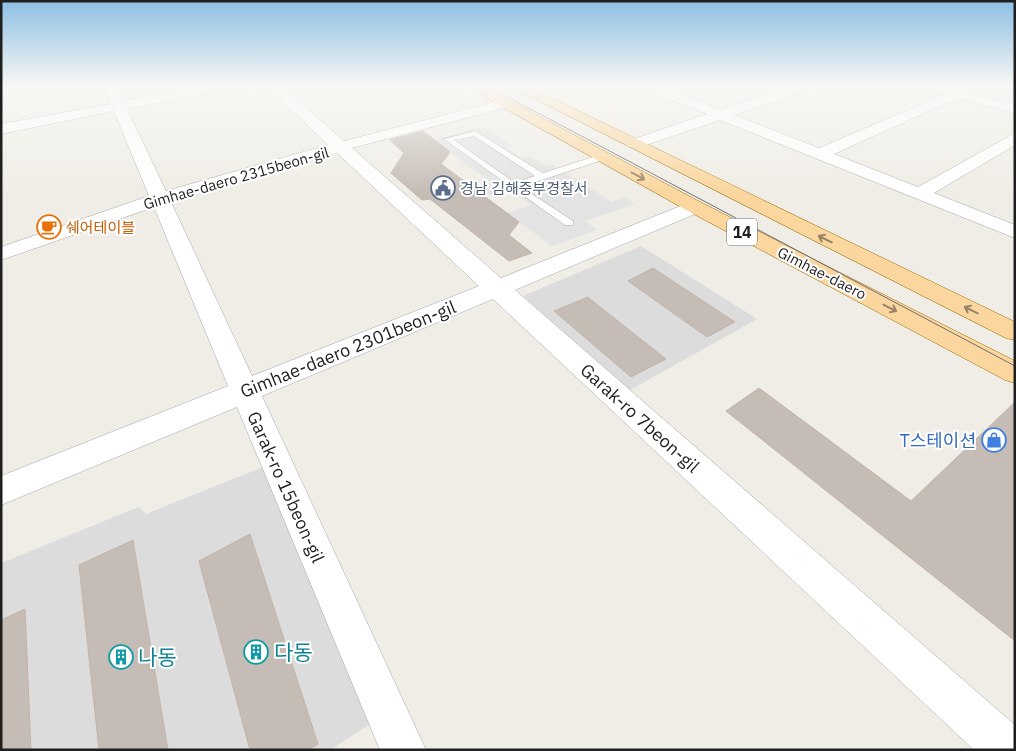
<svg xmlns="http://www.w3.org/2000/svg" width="1016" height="751" font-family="'IBM Plex Sans','Noto Sans KR',sans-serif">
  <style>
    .residential { fill: #dddcdc }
    .parking { fill: #e3e3e3 }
    .building { fill: #c5bcb5; stroke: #c2b4a8 }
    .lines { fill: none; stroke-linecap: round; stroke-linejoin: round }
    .service-casing { stroke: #a6a6a6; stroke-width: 1 }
    .minor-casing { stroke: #a6a6a6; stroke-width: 1 }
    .primary-casing { stroke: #9a6c01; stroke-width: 1 }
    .service { fill: #fff; fill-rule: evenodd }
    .minor { fill: #fff; fill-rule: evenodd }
    .primary { fill: #fbd79f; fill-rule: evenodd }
    .tram { stroke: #6d6d6d; stroke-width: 1 }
    .oneway { stroke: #988465 }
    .labels { text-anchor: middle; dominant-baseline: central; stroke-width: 4; stroke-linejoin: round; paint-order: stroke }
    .far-street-label { font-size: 15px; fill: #1f1f1f; stroke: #fff }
    .far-service-label { font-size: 15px; fill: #4e5e75; stroke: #fff; text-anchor: start }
    .far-food-label { font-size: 15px; fill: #c56008; stroke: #fff; text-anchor: start }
    .shield { fill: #fff; stroke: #626262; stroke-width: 1 }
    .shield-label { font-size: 16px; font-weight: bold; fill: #1f1f1f }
    .street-label { font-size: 18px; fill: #1f1f1f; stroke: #fff }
    .shop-label { font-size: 18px; fill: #366cbe; stroke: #fff; text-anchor: end }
    .near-culture-label { font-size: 21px; fill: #0d838f; stroke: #fff; text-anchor: start }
  </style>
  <rect width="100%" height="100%" fill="#f0ede6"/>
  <g class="residential">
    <polygon points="641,246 757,319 630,390 523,296"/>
    <polygon points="270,464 378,719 330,750 1,750 1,563 139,507 146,514"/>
  </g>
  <polygon class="parking" points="484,127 512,146 507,148 521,158 529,156 545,166 552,164 612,202 625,198 634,204 585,221 597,230 552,246 507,213 532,205 510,190 485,196 475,187 491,182 433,140"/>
  <g class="building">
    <polygon points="423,131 450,152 441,164 519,222 509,235 532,253 509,261 430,199 422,200 391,173 404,153 390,140"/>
    <polygon points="653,268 735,322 707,337 628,281"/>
    <polygon points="588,297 590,299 666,359 631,377 554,311"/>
    <polygon points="759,388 911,501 1015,402 1015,641 726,411"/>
    <polygon points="250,534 318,744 308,750 250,750 199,561"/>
    <polygon points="133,540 168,750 99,750 79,565"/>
    <polygon points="25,609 31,750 1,750 1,620"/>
  </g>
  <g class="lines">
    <g class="service-casing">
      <path id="service" d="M475 131 543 173 599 155H605V159L521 187 573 221V225H565L444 139ZM474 136 535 176 515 183 454 140Z"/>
    </g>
    <g class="minor-casing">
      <g id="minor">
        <path d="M104 86H117L124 101 201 86H230L224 90 127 109 166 191 328 145 267 86H281L344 141 503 100 508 101 510 104 508 107 352 148 501 278 688 203 695 201 702 203 705 207 702 211 515 290 1015 725V750H974L493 299 262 396 426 750H380L237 407 1 505V476L228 386 154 207 1 260V247L149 196 114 111 1 134V124L111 104ZM337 153 479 286 252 376 171 202Z"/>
        <polygon points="642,86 661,86 721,110 791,86 811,86 810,89 734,115 819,148 944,95 922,89 921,86 944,86 1015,105 1015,113 958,98 834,154 918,187 1015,133 1015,145 934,193 1015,225 1015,238 720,120 640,147 628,147 626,144 628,141 707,114 643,89"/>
      </g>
    </g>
    <g class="primary-casing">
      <g id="primary">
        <polygon points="465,86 482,86 702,203 1015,361 1015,383 1005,380 688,211"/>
        <polygon points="510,86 527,86 1015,322 1015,340 1006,338"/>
      </g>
    </g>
    <use href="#service" class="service"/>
    <use href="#minor" class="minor"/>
    <use href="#primary" class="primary"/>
    <polyline class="tram" points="487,86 1015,366"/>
  </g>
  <defs><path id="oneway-shaft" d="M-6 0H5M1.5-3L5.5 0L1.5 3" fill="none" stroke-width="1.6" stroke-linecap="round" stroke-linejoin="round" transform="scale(1.25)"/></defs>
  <g class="oneway">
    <use href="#oneway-shaft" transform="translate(638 176) rotate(28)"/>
    <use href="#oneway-shaft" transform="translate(825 239) rotate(-154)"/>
    <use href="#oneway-shaft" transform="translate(890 308) rotate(27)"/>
    <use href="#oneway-shaft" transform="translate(971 310) rotate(-154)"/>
  </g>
  <linearGradient id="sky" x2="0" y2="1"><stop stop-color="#8dbfe4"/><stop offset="0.45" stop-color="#f8f7f4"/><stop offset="1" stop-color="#f8f7f4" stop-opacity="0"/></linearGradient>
  <rect width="1016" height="192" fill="url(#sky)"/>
  <defs>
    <g id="civic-ring" transform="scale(1.25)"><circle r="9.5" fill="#fff" stroke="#5c6f8a" stroke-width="1.5"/><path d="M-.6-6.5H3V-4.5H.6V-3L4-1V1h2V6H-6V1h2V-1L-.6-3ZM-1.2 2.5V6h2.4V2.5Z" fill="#5c6f8a"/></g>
    <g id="cafe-ring" transform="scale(1.25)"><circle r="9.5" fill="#fff" stroke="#e8710a" stroke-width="1.5"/><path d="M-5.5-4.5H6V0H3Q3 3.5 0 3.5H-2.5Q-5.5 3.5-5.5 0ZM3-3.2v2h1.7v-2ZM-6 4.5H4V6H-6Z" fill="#e8710a"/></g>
    <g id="shop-ring" transform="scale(1.25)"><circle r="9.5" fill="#fff" stroke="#3f7fe0" stroke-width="1.5"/><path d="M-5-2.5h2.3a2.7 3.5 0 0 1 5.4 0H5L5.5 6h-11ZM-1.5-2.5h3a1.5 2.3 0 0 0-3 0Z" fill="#3f7fe0"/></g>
    <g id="building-ring" transform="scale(1.25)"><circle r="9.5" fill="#fff" stroke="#0f9aa8" stroke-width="1.5"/><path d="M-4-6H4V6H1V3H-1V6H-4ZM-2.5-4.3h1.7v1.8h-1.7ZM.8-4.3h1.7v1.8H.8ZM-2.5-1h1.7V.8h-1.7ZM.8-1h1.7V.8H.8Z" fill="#0f9aa8"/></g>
  </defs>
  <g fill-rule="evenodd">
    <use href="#civic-ring" x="443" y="188"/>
    <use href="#cafe-ring" x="49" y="227"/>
    <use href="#shop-ring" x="994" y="440"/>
    <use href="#building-ring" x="256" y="652"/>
    <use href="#building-ring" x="121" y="657"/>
  </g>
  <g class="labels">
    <g class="far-street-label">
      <text transform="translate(236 178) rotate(-16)">Gimhae-daero 2315beon-gil</text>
      <text transform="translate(822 273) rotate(27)">Gimhae-daero</text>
    </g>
    <g class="far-service-label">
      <text x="460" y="188">경남 김해중부경찰서</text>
    </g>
    <g class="far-food-label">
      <text x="66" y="227">쉐어테이블</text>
    </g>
    <rect class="shield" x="727" y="218.5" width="30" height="27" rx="4"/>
    <g class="shield-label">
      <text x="742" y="232">14</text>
    </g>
    <g class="street-label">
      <text transform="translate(348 349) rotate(-22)">Gimhae-daero 2301beon-gil</text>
      <text transform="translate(640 418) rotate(42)">Garak-ro 7beon-gil</text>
      <text transform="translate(286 487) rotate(66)">Garak-ro 15beon-gil</text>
    </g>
    <g class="shop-label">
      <text x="976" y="440">T스테이션</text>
    </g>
    <g class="near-culture-label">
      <text x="274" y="652">다동</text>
      <text x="138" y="657">나동</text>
    </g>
  </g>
  <rect width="1016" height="751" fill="none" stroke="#1f1f1f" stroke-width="5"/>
</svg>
